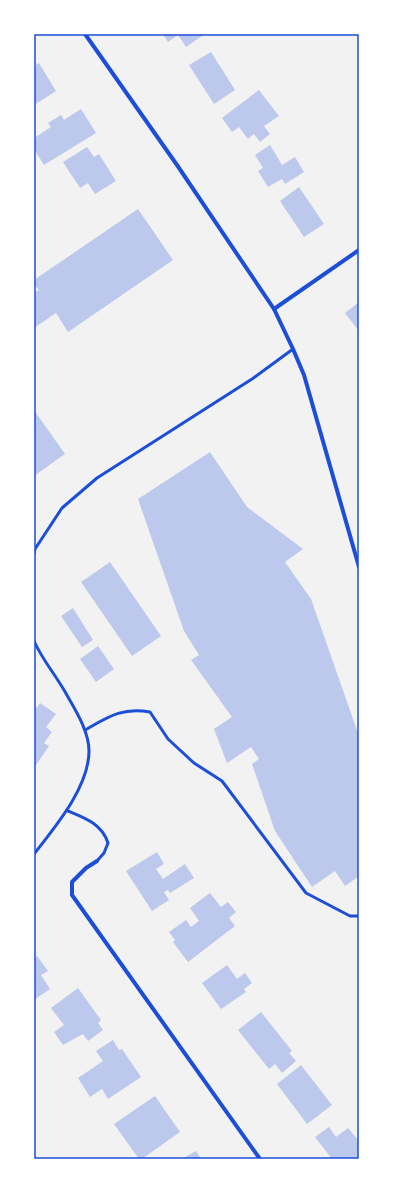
<svg xmlns="http://www.w3.org/2000/svg" width="393" height="1193" font-family="Overpass,sans-serif">
  <style>
    .building { fill: #bdc9ec }
    .lines { fill: none; stroke-linecap: round; stroke-linejoin: round }
    .service { stroke: #1d4ed8; stroke-width: 3 }
    .minor { stroke: #1d4ed8; stroke-width: 4 }
    .neatline { fill: none; stroke: #1d4ed8; stroke-width: 1.5 }
  </style>
  <rect width="100%" height="100%" fill="#f2f2f2"/>
  <g class="building">
    <polygon points="163,34 200,34 202,36 186,47 178,35 168,42"/>
    <polygon points="211,52 235,90 214,104 189,65"/>
    <polygon points="39,63 56,91 34,105 34,66"/>
    <polygon points="259,90 279,116 264,126 270,134 260,142 254,134 248,139 239,127 232,132 222,118"/>
    <polygon points="81,109 96,133 44,165 34,149 34,138 51,127 48,123 61,115 64,120"/>
    <polygon points="270,145 282,165 295,157 304,172 285,184 282,179 268,187 258,171 263,168 255,155"/>
    <polygon points="87,147 94,157 99,154 116,181 95,194 88,183 80,188 63,162"/>
    <polygon points="299,187 324,224 304,237 280,201"/>
    <polygon points="138,209 173,260 68,332 56,313 34,328 34,293 39,290 34,284 34,280"/>
    <polygon points="359,302 359,331 345,313"/>
    <polygon points="34,410 65,454 34,476"/>
    <polygon points="210,452 247,507 303,549 285,562 311,599 359,736 359,876 345,886 335,871 312,887 275,831 252,764 259,759 251,747 227,763 214,729 232,717 191,660 199,655 184,631 138,499"/>
    <polygon points="110,562 161,636 132,656 81,582"/>
    <polygon points="73,608 93,640 82,647 61,616"/>
    <polygon points="98,646 114,669 96,682 80,659"/>
    <polygon points="40,703 56,714 46,727 52,732 44,743 49,746 34,768 34,705 37,708"/>
    <polygon points="157,852 164,864 156,869 163,879 185,864 194,878 170,893 168,890 164,892 169,900 152,911 126,871"/>
    <polygon points="210,893 221,907 228,902 236,912 229,918 235,926 188,962 173,942 175,940 169,932 186,920 191,927 199,921 190,908"/>
    <polygon points="37,956 48,971 41,975 50,989 34,1000 34,958"/>
    <polygon points="227,965 237,979 245,973 252,983 244,989 246,992 221,1009 202,983"/>
    <polygon points="78,988 101,1020 98,1023 103,1030 88,1041 83,1034 63,1045 54,1032 64,1025 51,1008"/>
    <polygon points="261,1012 292,1051 289,1053 296,1061 282,1073 275,1064 269,1069 238,1030"/>
    <polygon points="113,1040 119,1050 122,1049 141,1077 108,1099 102,1089 90,1097 78,1078 103,1061 96,1051"/>
    <polygon points="301,1065 332,1105 307,1124 277,1084"/>
    <polygon points="155,1096 180,1132 142,1159 139,1159 114,1124"/>
    <polygon points="329,1127 336,1137 348,1128 359,1141 359,1159 332,1159 315,1137"/>
    <polygon points="196,1151 201,1159 182,1159"/>
  </g>
  <g class="lines">
    <g class="service">
      <polyline points="34,554 35,549 62,508 97,478 252,379 293,349"/>
      <path d="M34 641C42 659 54 673 64 690 74 708 89 730 89 751 89 787 55 827 34 854"/>
      <path d="M85 730C108 717 122 707 150 712L168 739 194 763 222 781 306 893 350 916H359"/>
      <path d="M68 811C85 818 102 824 108 843L104 853 97 861"/>
    </g>
    <g class="minor">
      <polyline points="85,34 177,165 274,309 293,349 304,375 359,567"/>
      <polyline points="274,309 359,250"/>
      <polyline points="97,861 86,868 72,882 72,895 260,1159"/>
    </g>
  </g>
  <rect width="393" height="1193" fill="none" stroke="#ffffff" stroke-width="70"/>
  <rect x="35" y="35" width="323" height="1123" class="neatline"/>
</svg>
